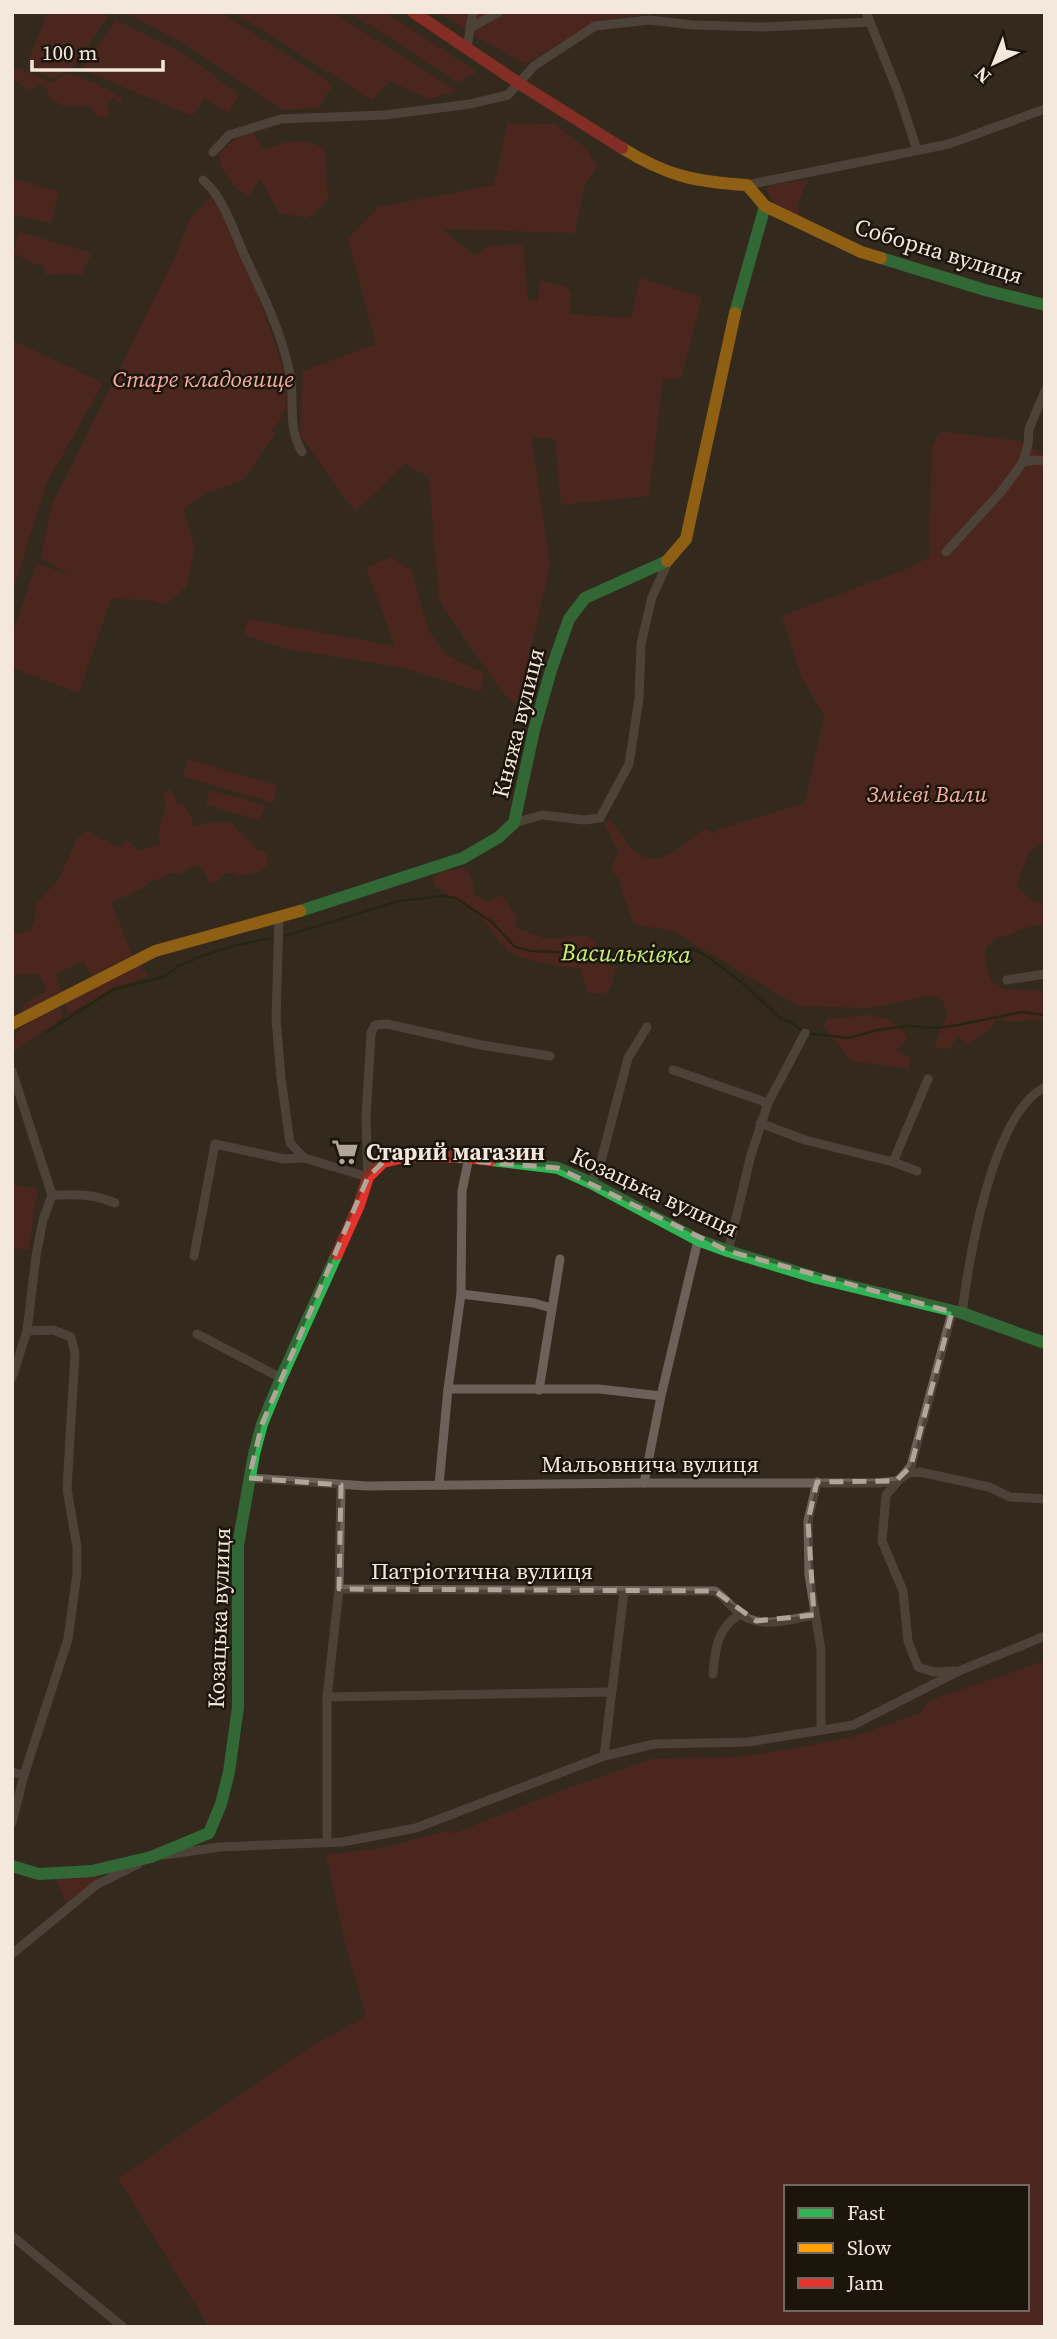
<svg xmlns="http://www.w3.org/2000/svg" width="1057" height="2339" font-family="'Source Serif 4',serif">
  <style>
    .green { fill: #692220; fill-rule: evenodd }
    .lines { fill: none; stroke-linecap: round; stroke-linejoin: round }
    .stream { stroke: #1a2106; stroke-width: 2.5 }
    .street { stroke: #6c6158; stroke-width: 9 }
    .fast { stroke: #30b455; stroke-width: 12 }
    .slow { stroke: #ff9f0a; stroke-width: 12 }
    .jam { stroke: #e5322d; stroke-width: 12 }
    .marked { fill: none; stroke: #b0a698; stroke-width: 5; stroke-dasharray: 14 9; stroke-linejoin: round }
    .labels { text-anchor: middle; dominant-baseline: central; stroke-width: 5; stroke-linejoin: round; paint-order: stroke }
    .street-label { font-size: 23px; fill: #f3e8db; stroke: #1c150b }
    .park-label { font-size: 23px; font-style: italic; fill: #f9aca5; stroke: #1c150b }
    .poi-label { font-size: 23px; font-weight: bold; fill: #f3e8db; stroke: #1c150b; text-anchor: start }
    .water-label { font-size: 24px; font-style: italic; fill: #caf27c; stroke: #1c150b }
  </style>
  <rect width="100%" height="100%" fill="#332a1d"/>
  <g class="green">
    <polygon points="45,12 101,12 108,16 70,71 62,73 53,79 26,66 47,14"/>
    <polygon points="124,12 221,12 333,85 318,108 282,110 188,46"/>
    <polygon points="233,12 332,12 457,91 430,99 389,81 372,100"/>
    <polygon points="349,12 385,12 477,72 458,82"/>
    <polygon points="438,12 649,12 642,15 596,21 526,64 471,34"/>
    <polygon points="116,20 183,53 239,95 229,113 204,98 192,116 81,69"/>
    <polygon points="18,68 53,83 65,73 93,82 123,97 124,101 119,104 114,98 108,99 109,117 98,117 90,106 63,106 49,97 48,90 39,84 29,90 13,78 12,69"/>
    <polygon points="507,123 555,124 587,149 597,166 584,188 575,233 442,229 475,256 487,247 523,243 528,301 538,300 540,281 565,286 571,294 570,314 631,318 640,278 702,297 681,379 663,378 649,496 561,505 555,440 531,437 550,565 530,652 541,660 527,715 502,692 439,601 429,477 405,464 355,512 300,435 303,371 376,344 348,239 378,207 494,185"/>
    <path d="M252 132 265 150C285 140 304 138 325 149L328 202 307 218 279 213 260 179 249 197C232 187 221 173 219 154L238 135Z"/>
    <polygon points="12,178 58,191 52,223 12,215"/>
    <path d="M808 180 798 203 799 215 794 216C783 209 768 203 768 188L772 185Z"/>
    <polygon points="213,195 251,275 287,378 285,410 276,427 271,430 275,433 243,480 204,494 183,509 195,548 186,587 164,606 152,600 111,599 79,693 12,668 12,634 37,563 70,576 41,557 53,501 64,481 176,255 190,219"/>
    <path d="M19 232 92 253 81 276C64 270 60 278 45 274L44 266 30 262 13 252Z"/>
    <polygon points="12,340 103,383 46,484 12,594"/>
    <path d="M942 431 1018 441 1045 454V842L1030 850 1016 887 1035 902 1045 903V927C1027 921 1014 937 997 937L986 948V965L992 982 1005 989 1045 991V1018L1043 1020 1009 1022 997 1019 985 1033 967 1046 957 1035 950 1049 936 1048 935 1043 947 1014 943 1000 933 995 871 1008 798 1006 671 930 634 925 617 877 611 869 618 850 605 825 610 818C617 828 624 842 633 850 658 873 686 842 706 828L715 834 719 829 805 803 824 715 802 678 782 616 914 566 929 557 932 446Z"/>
    <polygon points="391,557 411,570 429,631 445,655 484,673 481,692 405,668 285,649 243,634 249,619 395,646 366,568"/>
    <polygon points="188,759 278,786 273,803 183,776"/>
    <polygon points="170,789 178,804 183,804 191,815 192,823 197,826 209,822 231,823 257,850 267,852 267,866 255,873 238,876 234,873 225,873 218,881 210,883 203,869 196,865 179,874 169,873 163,878 150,881 142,889 111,902 132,955 91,976 83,961 56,974 62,991 25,1012 22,1005 47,991 39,974 12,975 12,930 17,934 31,930 35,918 36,904 59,879 77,839 87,831 118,847 128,840 139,850 160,845 159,834 161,820 166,807 162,795"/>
    <polygon points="210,790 265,805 260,820 206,805"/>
    <path d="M463 868 471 875 475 895 487 902 502 895 517 917 515 927 546 939 586 936 596 942 597 961 616 967 613 981 606 993H588L580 968C557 966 532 963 511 953 502 948 497 937 491 929 477 911 453 899 435 886L433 879 440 871Z"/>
    <polygon points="142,963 142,971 146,970 147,977 114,987 69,1014 64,1003"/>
    <path d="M60 1007 63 1017 12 1053C12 1023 37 1019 60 1007Z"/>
    <polygon points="869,1015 891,1020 908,1037 896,1050 910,1058 909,1069 851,1061 823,1026 827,1019"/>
    <polygon points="12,1185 38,1188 28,1251 12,1246"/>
    <path d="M1045 1661V2327H209L118 2178 310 2047 366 2016 345 1943 326 1855 386 1847 450 1830 452 1834 560 1791 651 1759 735 1757 792 1749 855 1736 920 1713 930 1700ZM786 2187H1027V2309H786Z"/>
    <polygon points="97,1873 100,1879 69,1908 53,1874"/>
  </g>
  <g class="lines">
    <g class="stream">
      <polyline points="285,936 399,901 442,896 456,898 493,923 515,947 531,951 600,954 609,950 622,950 642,956 668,950 693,949 708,957 746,986 781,1019 792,1023 805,1033 813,1034 848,1038 878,1030 908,1026 937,1028 958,1025 1022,1012 1045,1015"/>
      <polyline points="47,1032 114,989 163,977 179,966 199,957 233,946 270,938"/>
    </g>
    <g class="street">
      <polyline points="866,12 898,92 917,150"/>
      <polyline points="470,28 499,12"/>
      <polyline points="467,48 473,12"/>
      <polyline points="213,152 229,135 281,119 385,115 470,104 508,95 534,66 595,26 649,20 693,25 764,27 870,22"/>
      <path d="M203 180C224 197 235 235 246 259 264 296 282 334 290 374 295 401 287 427 302 452"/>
      <polyline points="747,185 949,144 1045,109"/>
      <polyline points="1023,462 1028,444 1029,429 1045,391"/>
      <polyline points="946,552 1001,492 1023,462 1034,460 1045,461"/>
      <polyline points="514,823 542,815 584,820 600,818 629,764 639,699 641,644 652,597 669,560"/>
      <polyline points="279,918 276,1019 281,1078 290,1143 304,1158"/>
      <polyline points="1007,980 1045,974"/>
      <polyline points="673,1070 768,1103 751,1155 728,1251"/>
      <polyline points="12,1071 52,1195"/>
      <polyline points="768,1103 805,1033"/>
      <polyline points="760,1123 805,1140 893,1162 917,1171"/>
      <polyline points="893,1162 928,1079"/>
      <polyline points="591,1183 600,1165 628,1058 647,1027"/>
      <polyline points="194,1256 215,1144 284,1159 304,1158 368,1177 366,1118 371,1033 375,1025 387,1024 481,1045 550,1056"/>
      <polyline points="461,1294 534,1303 551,1308"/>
      <polyline points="952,1312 911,1466 886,1495 882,1541 903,1591 908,1641 918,1667 934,1672 954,1671"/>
      <path d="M962 1313C969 1258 992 1114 1045 1087"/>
      <polyline points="197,1334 281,1378"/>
      <path d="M12 1378 27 1331 36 1256 43 1220 52 1195C77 1195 92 1193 115 1203"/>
      <polyline points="448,1389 599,1389 661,1396"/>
      <polyline points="539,1390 560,1259"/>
      <polyline points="249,1478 367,1486 644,1483 878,1483 896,1481 909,1473 920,1472 989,1487 1010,1497 1045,1499"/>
      <polyline points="817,1482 808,1521 809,1575 821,1650 821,1730"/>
      <polyline points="644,1483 661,1396 698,1240"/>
      <polyline points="439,1485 448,1389 461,1294 462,1191 469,1157"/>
      <path d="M339 1589 715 1591C725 1597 730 1606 739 1613 760 1630 791 1619 814 1615"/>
      <path d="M713 1674C715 1649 717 1628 740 1614"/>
      <polyline points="327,1697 610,1692"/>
      <polyline points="604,1756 624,1592"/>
      <polyline points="12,1772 24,1775 68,1639 77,1573 77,1547 67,1489 75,1353 71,1337 53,1330 27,1331"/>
      <polyline points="12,1823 24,1775"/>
      <polyline points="327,1843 327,1697 339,1589 341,1485"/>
      <polyline points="164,1855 220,1847 342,1842 416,1828 604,1756 654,1744 748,1742 853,1725 959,1671 1045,1636"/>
      <polyline points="12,1954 96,1885 138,1864"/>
      <polyline points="12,2236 123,2327"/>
    </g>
    <g class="fast">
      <polyline points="881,258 985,290 1045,305"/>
      <polyline points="735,313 765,206"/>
      <polyline points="300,911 463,858 499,837 514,823 534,730 551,670 569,619 585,598 667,561"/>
      <polyline points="491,1160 558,1168 591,1183 698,1240 728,1251 817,1278 962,1313 1045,1343"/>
      <polyline points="12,1866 39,1874 92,1871 151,1857 209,1833 221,1804 229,1772 238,1707 238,1545 254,1454 262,1424 281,1378 337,1254"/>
    </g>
    <g class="slow">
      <path d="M622 148C667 176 695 182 747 185L765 206 861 252 881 258"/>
      <polyline points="667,561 686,539 735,313"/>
      <polyline points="12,1024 155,951 300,911"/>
    </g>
    <g class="jam">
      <polyline points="413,12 520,84 622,148"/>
      <polyline points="337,1254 359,1205 368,1177 383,1162 408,1156 469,1157 491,1160"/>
    </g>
  </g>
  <path d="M0 0H1057V2339H0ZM408 1156 558 1168 728 1251 952 1312 911 1466 896 1481 817 1482 808 1521 814 1615 756 1621 715 1591 339 1589 341 1485 249 1478 262 1424 368 1177 383 1162Z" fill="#332a1d" fill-opacity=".55" fill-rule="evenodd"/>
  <path class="marked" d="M408 1156 558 1168 728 1251 952 1312 911 1466 896 1481 817 1482 808 1521 814 1615 756 1621 715 1591 339 1589 341 1485 249 1478 262 1424 368 1177 383 1162Z"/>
  <defs>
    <g id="supermarket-bare" transform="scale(2.1)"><path d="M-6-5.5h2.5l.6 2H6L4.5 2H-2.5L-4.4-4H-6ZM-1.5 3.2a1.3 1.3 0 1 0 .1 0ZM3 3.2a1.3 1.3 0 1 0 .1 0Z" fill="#b0a698" stroke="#1c150b" stroke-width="2.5" paint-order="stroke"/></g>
  </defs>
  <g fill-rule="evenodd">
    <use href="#supermarket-bare" x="345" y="1152"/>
  </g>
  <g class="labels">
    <g class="street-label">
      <text transform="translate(939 251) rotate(17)">Соборна вулиця</text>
      <text transform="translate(518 723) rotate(-76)">Княжа вулиця</text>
      <text transform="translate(655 1192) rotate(25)">Козацька вулиця</text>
      <text x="650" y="1464">Мальовнича вулиця</text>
      <text x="482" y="1571">Патріотична вулиця</text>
      <text transform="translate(219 1618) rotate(-88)">Козацька вулиця</text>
    </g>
    <g class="park-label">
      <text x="203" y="379">Старе кладовище</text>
      <text x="927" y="794">Змієві Вали</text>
    </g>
    <g class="poi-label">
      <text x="366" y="1152">Старий магазин</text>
    </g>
    <g class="water-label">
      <text transform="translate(626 953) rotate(1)">Васильківка</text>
    </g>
  </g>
  <rect width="1057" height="2339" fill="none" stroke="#f3e8db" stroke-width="28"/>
  <rect x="784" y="2185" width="245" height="126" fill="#1c150b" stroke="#72695e" stroke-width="2"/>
  <rect x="798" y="2208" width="35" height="10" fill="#30b455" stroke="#72695e" stroke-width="2"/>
  <text x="847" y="2220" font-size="21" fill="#f3e8db">Fast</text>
  <rect x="798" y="2243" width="35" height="10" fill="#ff9f0a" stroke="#72695e" stroke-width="2"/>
  <text x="847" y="2255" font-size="21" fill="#f3e8db">Slow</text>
  <rect x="798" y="2278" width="35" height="10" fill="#e5322d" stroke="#72695e" stroke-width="2"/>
  <text x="847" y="2290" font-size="21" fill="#f3e8db">Jam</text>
  <g transform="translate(994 63) rotate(223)" stroke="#1c150b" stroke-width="5" paint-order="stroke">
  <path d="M0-5L12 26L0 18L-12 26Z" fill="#f3e8db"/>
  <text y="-10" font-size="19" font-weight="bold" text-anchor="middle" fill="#f3e8db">N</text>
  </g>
  <path d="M32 60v10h131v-10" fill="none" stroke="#f3e8db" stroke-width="3.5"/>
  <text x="42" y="60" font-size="21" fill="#f3e8db" stroke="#1c150b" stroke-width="5" paint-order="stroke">100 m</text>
</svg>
